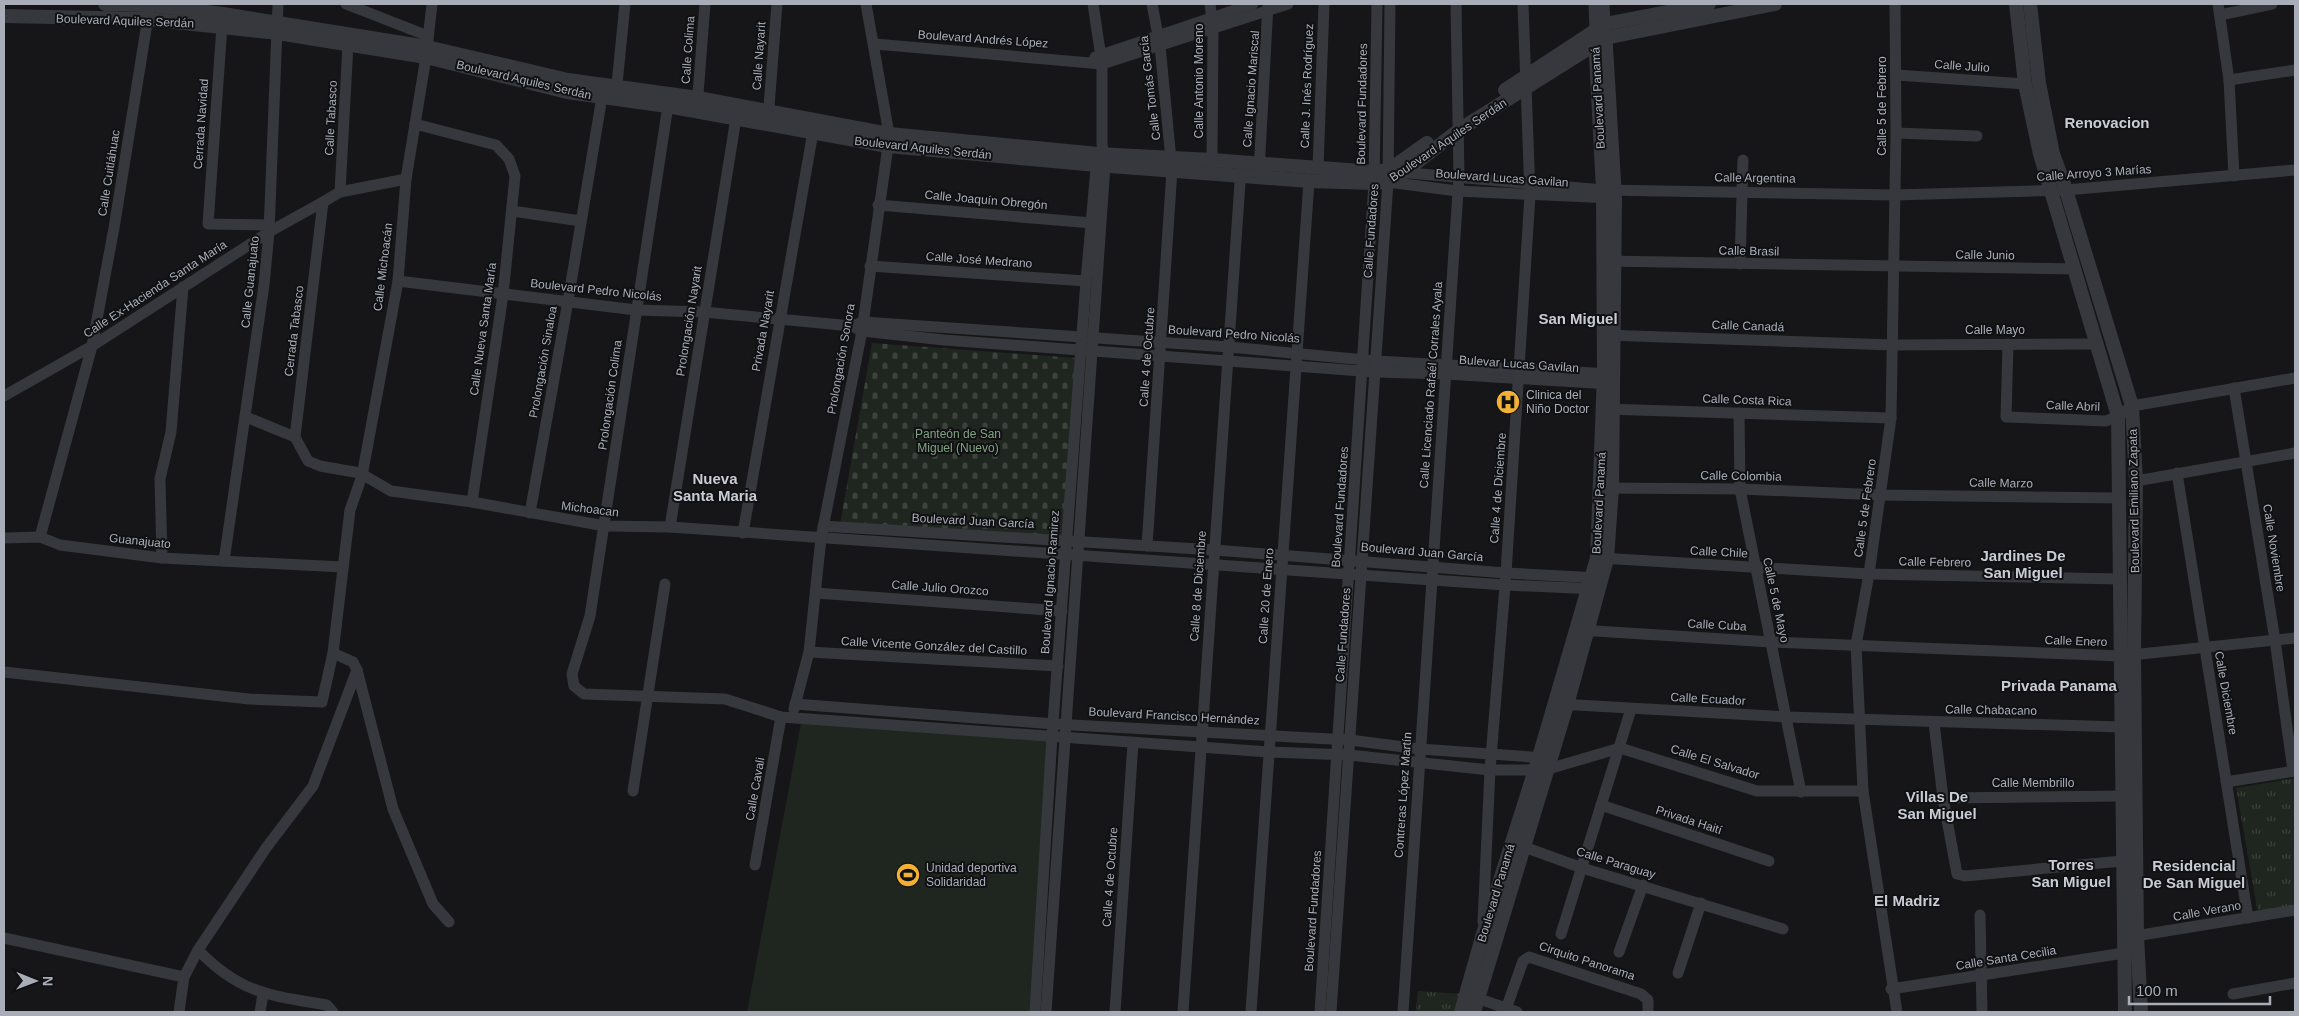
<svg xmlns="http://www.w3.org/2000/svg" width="2299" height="1016" font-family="Helvetica,sans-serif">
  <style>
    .grass { fill: url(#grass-tufts) }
    .cemetery { fill: url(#cemetery-stones) }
    .pitch { fill: #1e261f }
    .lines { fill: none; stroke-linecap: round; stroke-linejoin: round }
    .minor { stroke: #37383d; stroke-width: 11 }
    .tertiary { stroke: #37383d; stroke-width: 14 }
    .labels { text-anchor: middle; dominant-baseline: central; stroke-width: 4; stroke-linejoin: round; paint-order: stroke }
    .street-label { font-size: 12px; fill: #a8adb8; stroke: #111113 }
    .poi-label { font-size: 12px; fill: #a8adb8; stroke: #111113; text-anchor: start }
    .park-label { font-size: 12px; fill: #7fa381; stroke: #111113 }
    .quarter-label { font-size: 15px; font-weight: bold; fill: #c9ccd4; stroke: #111113 }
  </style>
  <defs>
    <pattern id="grass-tufts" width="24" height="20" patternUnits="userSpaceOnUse" patternTransform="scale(1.25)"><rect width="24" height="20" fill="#1e261f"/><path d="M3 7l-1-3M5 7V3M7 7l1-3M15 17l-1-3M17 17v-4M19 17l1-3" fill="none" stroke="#3c433d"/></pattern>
    <pattern id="cemetery-stones" width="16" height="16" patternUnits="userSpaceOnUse" patternTransform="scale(1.25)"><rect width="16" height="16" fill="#1e261f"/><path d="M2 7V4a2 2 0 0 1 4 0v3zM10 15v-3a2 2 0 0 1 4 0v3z" fill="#3c433d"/></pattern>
  </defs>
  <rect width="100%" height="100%" fill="#161618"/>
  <g class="grass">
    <polygon points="2295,778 2295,907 2258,913 2236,788"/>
    <polygon points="1418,991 1463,994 1458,1012 1416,1012"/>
  </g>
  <polygon class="cemetery" points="872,343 1076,358 1065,538 840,525"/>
  <polygon class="pitch" points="801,723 1051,738 1034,1012 747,1012"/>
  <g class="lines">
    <g class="minor">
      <polyline points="346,4 428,36"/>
      <polyline points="1210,4 1213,28 1212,160"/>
      <polyline points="1594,4 1595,31"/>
      <polyline points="1604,4 1605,24"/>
      <polyline points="1895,4 1896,133 1891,418 1869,574 1856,645 1863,791 1897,1012"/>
      <polyline points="2218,4 2229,80 2234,176"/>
      <polyline points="2220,15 2272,4"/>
      <polyline points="222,26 208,224 269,225"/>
      <polyline points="875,44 1102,64 1288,4"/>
      <polyline points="1095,57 1253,4"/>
      <polyline points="1897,75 2025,84"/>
      <polyline points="2229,80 2295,70"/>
      <polyline points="616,94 625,4"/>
      <polyline points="669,99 590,616 572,674 574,686 584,694 725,699 781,717 1269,752 1349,755 1490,770 1534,770 1548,769 1620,748 1757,791 1863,791"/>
      <polyline points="697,107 705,4"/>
      <polyline points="768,119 777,4"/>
      <polyline points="415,124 496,145 509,159 515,176 503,295 472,502"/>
      <polyline points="1896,133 1977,136"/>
      <polyline points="1318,168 1324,4"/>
      <polyline points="1259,172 1268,4"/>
      <polyline points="1398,172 1603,190 1894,195 2066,190 2295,170"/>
      <polyline points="1388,182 1457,191 1611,198"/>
      <polyline points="340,192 348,44"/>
      <polyline points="323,202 295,437 308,461 320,466 360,473 391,491 472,502 605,526 670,527 1505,585 1596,589"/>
      <polyline points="878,205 1092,223"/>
      <polyline points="512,211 581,221"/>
      <polyline points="1607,261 2076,269"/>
      <polyline points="1740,264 1743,160"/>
      <polyline points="870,266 1086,281"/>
      <polyline points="398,281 636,310 704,312 852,326 862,331 944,340 1375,372 1446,374 1610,384"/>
      <polyline points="852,326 863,322 1229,347 1376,361 1612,374"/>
      <polyline points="1605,335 1892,345 2098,344"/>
      <polyline points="2008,344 2006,417 2106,421 2118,416 2132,406 2295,378"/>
      <polyline points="2234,388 2275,640 2293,771"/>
      <polyline points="4,396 92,346 269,232 323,202 340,192 406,179"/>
      <polyline points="1605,409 1891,418"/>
      <polyline points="1739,413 1740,489 1801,792"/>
      <polyline points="246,417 295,437"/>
      <polyline points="2177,473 2248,918"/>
      <polyline points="2136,481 2295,453"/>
      <polyline points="1604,488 1740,489 1881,495 2120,498"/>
      <polyline points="530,513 568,301 602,97"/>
      <polyline points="823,526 1215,550 1506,573 1599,578"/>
      <polyline points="670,527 737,112"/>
      <polyline points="743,533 814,126"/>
      <polyline points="40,537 92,346 114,228 149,11"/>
      <polyline points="4,538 40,537 60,545 162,558 343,567"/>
      <polyline points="1147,546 1172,170 1160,46 1152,4"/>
      <polyline points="162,558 160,479 171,432 183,287"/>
      <polyline points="1600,558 1869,574 2120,579"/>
      <polyline points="224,561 264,285 269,232 278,4"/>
      <polyline points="816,593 1062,611"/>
      <polyline points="1579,630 1771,642 2121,656 2295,638"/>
      <polyline points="809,652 1058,666"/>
      <polyline points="333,653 353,662 357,670 393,809 433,904 449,922"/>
      <polyline points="4,672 249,699 322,702 333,653 350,510 362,476 398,281 406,179 426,57 432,4"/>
      <polyline points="795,704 1054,724 1350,740 1420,749 1546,758"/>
      <polyline points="1559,704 1787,717 2121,727"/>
      <polyline points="794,709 809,652 821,538 862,331 888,146 889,134 866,4"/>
      <polyline points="1934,723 1943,798 1957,874 1965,876 2122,861"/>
      <polyline points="2226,782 2295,771"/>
      <polyline points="633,791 665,584"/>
      <polyline points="1943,798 2123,796"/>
      <polyline points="1601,805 1769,861"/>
      <polyline points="1524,847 1582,868 1783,929"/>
      <polyline points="755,865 781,717"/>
      <polyline points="1980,915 1982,1012"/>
      <polyline points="1483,922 1490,770 1506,573 1530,195 1523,4"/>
      <polyline points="1561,934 1631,709"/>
      <polyline points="2129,937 2295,910"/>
      <polyline points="4,938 184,977"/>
      <path d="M198 950C241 994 269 995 327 1005L333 1012"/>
      <polyline points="1619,952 1643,885"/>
      <polyline points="1678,973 1701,903"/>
      <polyline points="1891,989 2124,953"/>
      <polyline points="2233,994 2295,983"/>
      <polyline points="1471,996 1517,1012"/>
      <polyline points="1506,1009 1523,961 1529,957 1641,994 1648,1000 1648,1012"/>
      <polyline points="179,1012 184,977 198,950 266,848 313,786 357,670"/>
      <polyline points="260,1012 263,994"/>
      <polyline points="1035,1012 1052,736 1086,281 1097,157"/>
      <polyline points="1046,1012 1105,165 1102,144 1102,64 1093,4"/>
      <polyline points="1115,1012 1133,743"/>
      <polyline points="1183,1012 1241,168"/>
      <polyline points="1251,1012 1309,181"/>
      <polyline points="1320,1012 1374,183 1377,4"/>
      <polyline points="1331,1012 1388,182 1390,4"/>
      <polyline points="1403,1012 1459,177 1456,4"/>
    </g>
    <g class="tertiary">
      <polyline points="105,4 150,5 223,14 427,47 568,80 698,98 889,134 1098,154 1212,160 1374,172 1389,170 1427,143"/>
      <polyline points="2016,4 2025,84 2040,154 2118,416 2125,1012"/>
      <polyline points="2030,4 2039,83 2053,154 2066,190 2132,406 2136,481 2134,654 2137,936 2141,1012"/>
      <polyline points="4,16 147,19 278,33 426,57 567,92 667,106 888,146 1097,165 1309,181 1374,183 1388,182 1403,173 1459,130 1605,38 1775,4"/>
      <polyline points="1505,90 1605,24 1709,4"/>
      <polyline points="1461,1012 1483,934 1539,757 1597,558 1604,374 1603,190 1595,37"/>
      <polyline points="1474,1012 1567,705 1607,559 1612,488 1615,198 1605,30"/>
    </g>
  </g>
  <defs>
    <g id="hospital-disc" transform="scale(1.25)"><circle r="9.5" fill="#f2b134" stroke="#111113"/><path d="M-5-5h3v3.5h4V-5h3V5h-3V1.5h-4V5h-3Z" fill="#111"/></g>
    <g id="stadium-disc" transform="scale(1.25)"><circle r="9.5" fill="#f2b134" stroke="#111113"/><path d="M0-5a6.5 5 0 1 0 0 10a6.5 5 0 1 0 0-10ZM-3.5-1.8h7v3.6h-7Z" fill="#111"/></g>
  </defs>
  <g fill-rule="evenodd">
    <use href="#hospital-disc" x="1508" y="402"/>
    <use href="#stadium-disc" x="908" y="875"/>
  </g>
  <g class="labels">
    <g class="street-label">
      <text transform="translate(125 21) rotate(2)">Boulevard Aquiles Serdán</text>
      <text transform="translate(983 39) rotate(4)">Boulevard Andrés López</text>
      <text transform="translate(688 50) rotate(-86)">Calle Colima</text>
      <text transform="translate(759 56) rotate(-86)">Calle Nayarit</text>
      <text transform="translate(1962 66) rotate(4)">Calle Julio</text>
      <text transform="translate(524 80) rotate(13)">Boulevard Aquiles Serdán</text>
      <text transform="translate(1199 81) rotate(-90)">Calle Antonio Moreno</text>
      <text transform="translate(1307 86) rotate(-88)">Calle J. Inés Rodríguez</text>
      <text transform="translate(1150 88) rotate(-97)">Calle Tomás García</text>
      <text transform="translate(1251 89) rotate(-86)">Calle Ignacio Mariscal</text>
      <text transform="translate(1598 98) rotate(-93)">Boulevard Panamá</text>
      <text transform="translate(1362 104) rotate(-89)">Boulevard Fundadores</text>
      <text transform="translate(1882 106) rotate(-90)">Calle 5 de Febrero</text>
      <text transform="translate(331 118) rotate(-87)">Calle Tabasco</text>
      <text transform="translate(201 124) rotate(-86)">Cerrada Navidad</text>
      <text transform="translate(1448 140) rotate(-34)">Boulevard Aquiles Serdán</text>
      <text transform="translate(923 148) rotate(6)">Boulevard Aquiles Serdán</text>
      <text transform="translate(109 173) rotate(-81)">Calle Cuitláhuac</text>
      <text transform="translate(2094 173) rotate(-4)">Calle Arroyo 3 Marías</text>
      <text transform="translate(1502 178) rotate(4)">Boulevard Lucas Gavilan</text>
      <text transform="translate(1755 178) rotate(1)">Calle Argentina</text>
      <text transform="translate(986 200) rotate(5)">Calle Joaquín Obregón</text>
      <text transform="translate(1371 231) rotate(-86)">Calle Fundadores</text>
      <text transform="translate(1749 251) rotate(1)">Calle Brasil</text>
      <text transform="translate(1985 255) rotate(1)">Calle Junio</text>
      <text transform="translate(979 260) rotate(4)">Calle José Medrano</text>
      <text transform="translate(383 267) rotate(-83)">Calle Michoacán</text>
      <text transform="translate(250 282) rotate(-84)">Calle Guanajuato</text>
      <text transform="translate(155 289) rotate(-33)">Calle Ex-Hacienda Santa María</text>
      <text transform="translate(596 290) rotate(6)">Boulevard Pedro Nicolás</text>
      <text transform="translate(689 321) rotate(-81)">Prolongación Nayarit</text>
      <text transform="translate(1748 326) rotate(2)">Calle Canadá</text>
      <text transform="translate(483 329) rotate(-82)">Calle Nueva Santa María</text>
      <text x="1995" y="330">Calle Mayo</text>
      <text transform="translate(294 331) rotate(-83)">Cerrada Tabasco</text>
      <text transform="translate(763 331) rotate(-80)">Privada Nayarit</text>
      <text transform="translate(1234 334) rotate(4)">Boulevard Pedro Nicolás</text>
      <text transform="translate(1147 357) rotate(-86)">Calle 4 de Octubre</text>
      <text transform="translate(841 359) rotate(-80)">Prolongación Sonora</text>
      <text transform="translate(543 362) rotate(-80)">Prolongación Sinaloa</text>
      <text transform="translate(1519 364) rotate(4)">Bulevar Lucas Gavilan</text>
      <text transform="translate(1431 385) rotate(-86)">Calle Licenciado Rafaél Corrales Ayala</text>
      <text transform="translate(610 395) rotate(-82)">Prolongación Colima</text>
      <text transform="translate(1747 400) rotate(2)">Calle Costa Rica</text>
      <text transform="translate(2073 406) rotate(2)">Calle Abril</text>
      <text transform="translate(1741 476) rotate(1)">Calle Colombia</text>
      <text transform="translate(2001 483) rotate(1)">Calle Marzo</text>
      <text transform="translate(1498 488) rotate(-86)">Calle 4 de Diciembre</text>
      <text transform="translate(2134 501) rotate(-91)">Boulevard Emiliano Zapata</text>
      <text transform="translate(1599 503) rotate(-87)">Boulevard Panamá</text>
      <text transform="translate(1340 507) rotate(-86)">Boulevard Fundadores</text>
      <text transform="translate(1865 508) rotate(-82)">Calle 5 de Febrero</text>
      <text transform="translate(590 509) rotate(7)">Michoacan</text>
      <text transform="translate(973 521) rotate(3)">Boulevard Juan García</text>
      <text transform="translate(140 541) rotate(6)">Guanajuato</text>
      <text transform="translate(2274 548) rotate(81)">Calle Noviembre</text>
      <text transform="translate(1422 552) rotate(5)">Boulevard Juan García</text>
      <text transform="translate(1719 552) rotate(3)">Calle Chile</text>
      <text transform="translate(1935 562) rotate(1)">Calle Febrero</text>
      <text transform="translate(1050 582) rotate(-86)">Boulevard Ignacio Ramirez</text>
      <text transform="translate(1198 586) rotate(-86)">Calle 8 de Diciembre</text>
      <text transform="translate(940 588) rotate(4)">Calle Julio Orozco</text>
      <text transform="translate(1266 596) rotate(-86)">Calle 20 de Enero</text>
      <text transform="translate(1776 600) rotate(78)">Calle 5 de Mayo</text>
      <text transform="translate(1717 625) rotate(3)">Calle Cuba</text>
      <text transform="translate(1343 635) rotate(-86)">Calle Fundadores</text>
      <text transform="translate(2076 641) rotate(2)">Calle Enero</text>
      <text transform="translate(934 646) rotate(3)">Calle Vicente González del Castillo</text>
      <text transform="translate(2226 693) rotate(80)">Calle Diciembre</text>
      <text transform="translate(1708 699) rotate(3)">Calle Ecuador</text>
      <text transform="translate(1991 710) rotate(1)">Calle Chabacano</text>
      <text transform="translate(1174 716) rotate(3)">Boulevard Francisco Hernández</text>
      <text transform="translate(1715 762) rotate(17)">Calle El Salvador</text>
      <text x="2033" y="783">Calle Membrillo</text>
      <text transform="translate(755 789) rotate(-80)">Calle Cavali</text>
      <text transform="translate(1403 795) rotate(-86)">Contreras López Martín</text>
      <text transform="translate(1689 820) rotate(18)">Privada Haití</text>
      <text transform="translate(1616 863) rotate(17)">Calle Paraguay</text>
      <text transform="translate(1110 877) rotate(-86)">Calle 4 de Octubre</text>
      <text transform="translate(1496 893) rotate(-73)">Boulevard Panamá</text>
      <text transform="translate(1313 911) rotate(-86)">Boulevard Fundadores</text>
      <text transform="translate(2207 911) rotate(-10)">Calle Verano</text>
      <text transform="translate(2006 958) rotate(-9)">Calle Santa Cecilia</text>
      <text transform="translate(1587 961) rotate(18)">Cirquito Panorama</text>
    </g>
    <g class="poi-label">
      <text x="1526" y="395">Clinica del<tspan x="1526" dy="14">Niño Doctor</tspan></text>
      <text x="926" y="868">Unidad deportiva<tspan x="926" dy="14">Solidaridad</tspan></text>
    </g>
    <g class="park-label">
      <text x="958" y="434">Panteón de San<tspan x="958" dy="14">Miguel (Nuevo)</tspan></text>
    </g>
    <g class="quarter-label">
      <text x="2107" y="122">Renovacion</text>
      <text x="1578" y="318">San Miguel</text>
      <text x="715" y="478">Nueva<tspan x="715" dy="17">Santa Maria</tspan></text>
      <text x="2023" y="555">Jardines De<tspan x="2023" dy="17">San Miguel</tspan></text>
      <text x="2059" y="685">Privada Panama</text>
      <text x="1937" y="796">Villas De<tspan x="1937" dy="17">San Miguel</tspan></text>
      <text x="2071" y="864">Torres<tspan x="2071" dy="17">San Miguel</tspan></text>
      <text x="2194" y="865">Residencial<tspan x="2194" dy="17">De San Miguel</tspan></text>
      <text x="1907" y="900">El Madriz</text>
    </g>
  </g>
  <rect width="2299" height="1016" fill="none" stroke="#a8adb8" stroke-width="10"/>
  <g transform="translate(35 981) rotate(91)" stroke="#111113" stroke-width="4" paint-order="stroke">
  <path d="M0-4L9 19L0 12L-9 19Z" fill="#a8adb8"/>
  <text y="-8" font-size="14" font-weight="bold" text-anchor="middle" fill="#a8adb8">N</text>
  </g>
  <path d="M2129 996v8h141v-8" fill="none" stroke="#a8adb8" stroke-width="2.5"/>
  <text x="2136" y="996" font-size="15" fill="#a8adb8" stroke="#111113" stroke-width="4" paint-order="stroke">100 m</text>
</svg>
